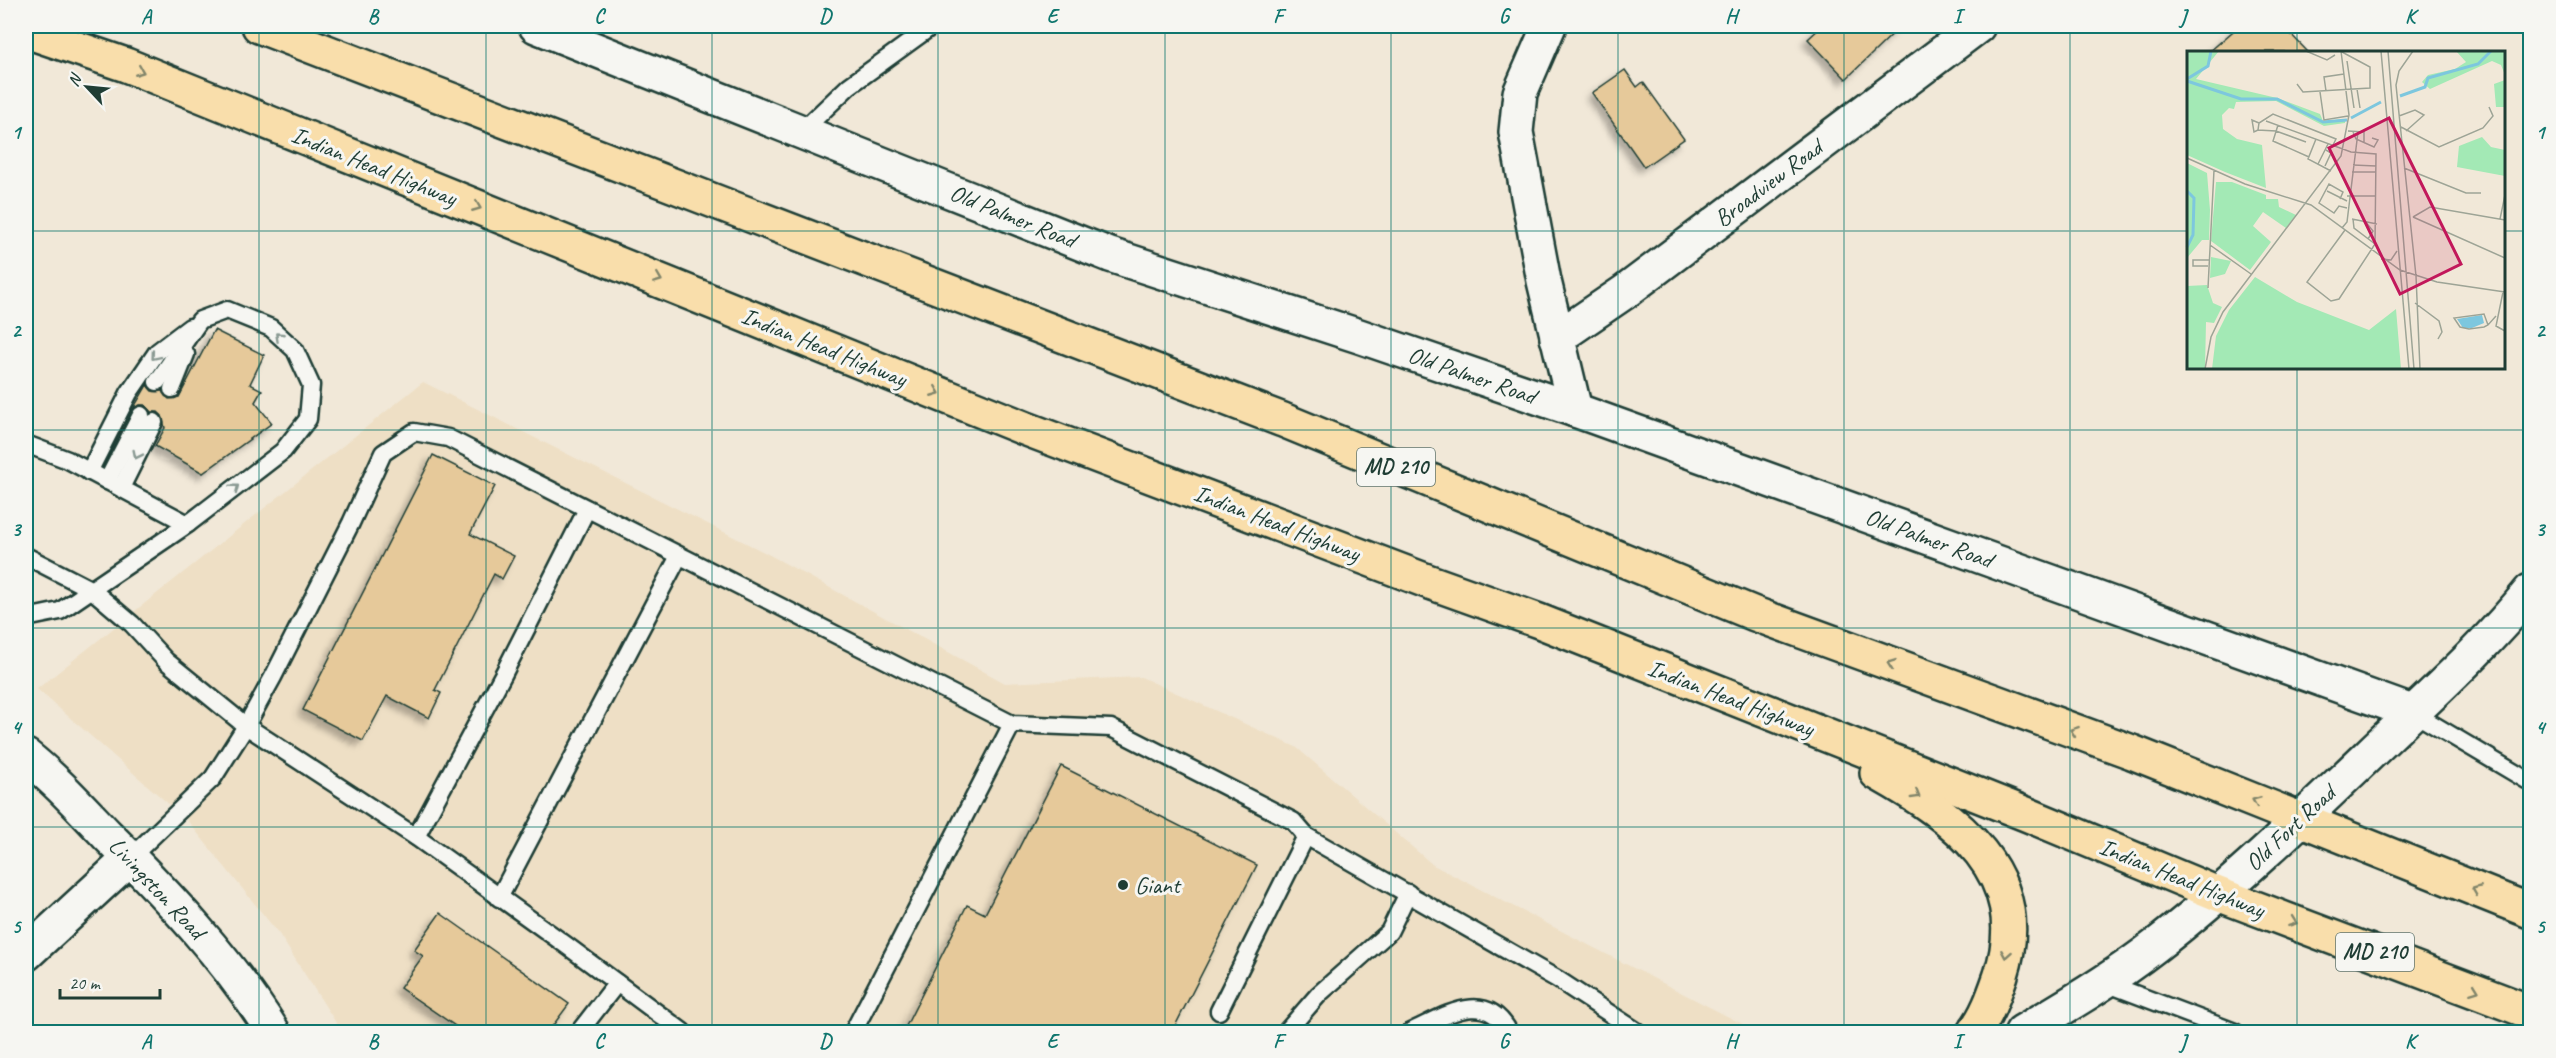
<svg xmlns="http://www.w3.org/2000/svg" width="2556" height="1058" font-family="Caveat,sans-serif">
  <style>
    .built { fill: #eedfc5 }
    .building { fill: #e6c99a; stroke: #1f3d34; stroke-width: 1.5; filter: url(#shadow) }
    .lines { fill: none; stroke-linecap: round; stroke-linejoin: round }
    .lane-casing { stroke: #1f3d34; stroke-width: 21 }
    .street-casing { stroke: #1f3d34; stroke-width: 38 }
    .secondary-casing { stroke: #1f3d34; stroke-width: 38 }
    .highway-casing { stroke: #1f3d34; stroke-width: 38 }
    .lane { stroke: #f6f6f2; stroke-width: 16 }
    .street { stroke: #f6f6f2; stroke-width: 33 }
    .secondary { stroke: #f6f6f2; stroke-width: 33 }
    .highway { stroke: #f9deab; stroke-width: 33 }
    .oneway { stroke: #81856a }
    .oneway2 { stroke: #8a9a93 }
    .grid { fill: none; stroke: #0f766e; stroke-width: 1.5; stroke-opacity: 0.55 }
    .poi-dot { fill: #1f3d34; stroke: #f6f6f2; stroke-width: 2 }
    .labels { text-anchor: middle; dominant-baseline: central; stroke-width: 6; stroke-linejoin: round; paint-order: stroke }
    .shield { fill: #f6f6f2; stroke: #60746d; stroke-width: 1.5 }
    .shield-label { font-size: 22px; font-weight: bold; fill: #1f3d34 }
    .street-label { font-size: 24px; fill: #1f3d34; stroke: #f6f6f2 }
    .poi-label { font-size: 24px; fill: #1f3d34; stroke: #f6f6f2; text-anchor: start }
    .inset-river { fill: none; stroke: #7dc7de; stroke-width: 3 }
    .inset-road { fill: none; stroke: #9da496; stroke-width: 1.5 }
    .view { fill: #c2185b; fill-opacity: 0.15; stroke: #c2185b; stroke-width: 3 }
    .inset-edge { fill: none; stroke: #1f3d34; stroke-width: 3 }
    .neatline { fill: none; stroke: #0f766e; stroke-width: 2 }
    .grid-label { font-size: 20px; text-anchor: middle; font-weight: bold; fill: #0f766e }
  </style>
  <defs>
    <filter id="shadow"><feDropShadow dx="-5.5" dy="5.5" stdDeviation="3" flood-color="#0004"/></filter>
  </defs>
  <rect width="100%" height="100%" fill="#f1e8d8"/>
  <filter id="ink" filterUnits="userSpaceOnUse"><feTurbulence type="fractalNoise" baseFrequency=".0167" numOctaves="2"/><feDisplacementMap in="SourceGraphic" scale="12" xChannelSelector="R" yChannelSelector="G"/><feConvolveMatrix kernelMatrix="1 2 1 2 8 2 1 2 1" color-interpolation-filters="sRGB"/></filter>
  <g filter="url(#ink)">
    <polygon class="built" points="423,382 766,553 1005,683 1141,677 1296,747 1433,865 1758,1032 342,1032 279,934 187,820 37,689"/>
    <g class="building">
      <polygon points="1822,26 1901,26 1846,79 1808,39"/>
      <polygon points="2239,26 2283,26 2308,52 2209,52"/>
      <polygon points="1625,70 1637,87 1643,82 1684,139 1644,167 1592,93"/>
      <polygon points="214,330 264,355 250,384 262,390 255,402 272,423 203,473 155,446 165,428 162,416 158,412 151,412 145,405 140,405 133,409 147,385 152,391 162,391 169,399 179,397"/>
      <polygon points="433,455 495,486 470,534 514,556 502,579 494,574 435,690 441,693 429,718 387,696 363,741 303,710"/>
      <polygon points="1061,766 1257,865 1172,1032 903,1032 967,905 985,914"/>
      <polygon points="440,913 569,1004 548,1032 464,1032 400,988 423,956 414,950"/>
    </g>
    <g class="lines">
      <g class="lane-casing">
        <g id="lane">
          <polyline points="802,131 849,86 932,26"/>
          <polyline points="172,389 186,354"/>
          <polyline points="26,444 68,460 188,524"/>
          <polyline points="89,472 129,393 157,352 190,327"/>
          <polyline points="107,481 141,415"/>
          <polyline points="121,488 154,422"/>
          <polyline points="26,556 92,590 132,624 166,661 246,726 416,837 566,945 683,1032"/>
          <polyline points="26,618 60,611 188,524 283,451 308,419 311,385 295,350 271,328 227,310 200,320 157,382"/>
          <polyline points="2412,712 2530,782"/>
          <polyline points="416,837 504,673 587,509"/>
          <polyline points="130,858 213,778 246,726 273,677 351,523 383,453 414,432 448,438 1012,724 1111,728 1293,821 1306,836 1557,979 1638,1032"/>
          <polyline points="499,898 679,556"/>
          <polyline points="2103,982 2235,1032"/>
          <polyline points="1219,1011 1306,836"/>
          <polyline points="579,1032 617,983"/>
          <polyline points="853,1032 1012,724"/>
          <polyline points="1286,1032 1319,994 1389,932 1408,893"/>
          <path d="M1410 1032C1444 1017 1485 987 1509 1032"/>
        </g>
      </g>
      <g class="street-casing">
        <g id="street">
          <polyline points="1549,26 1520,93 1516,132 1544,281 1575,410"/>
          <polyline points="1557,338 1626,291 1978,26"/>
          <polyline points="26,954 130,858"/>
        </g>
      </g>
      <g class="secondary-casing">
        <g id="secondary">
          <polyline points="536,26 1110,255 1359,336 1575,410 2412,712"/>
          <path d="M26 756C56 780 81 808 108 836 168 896 228 959 273 1032"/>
          <path d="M2022 1032C2067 1006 2114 978 2155 946 2235 884 2308 813 2381 743 2432 694 2486 646 2530 591"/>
        </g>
      </g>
      <g class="highway-casing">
        <g id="highway">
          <polyline points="259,26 1283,420 1755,614 2132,752 2530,911"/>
          <polyline points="26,31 126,65 1024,428 1427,581 1539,621 2026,814 2218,894 2530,1012"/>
          <path d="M1877 773C1955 817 2034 873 2001 975 1994 995 1987 1016 1974 1032"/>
        </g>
      </g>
      <use href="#lane" class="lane"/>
      <use href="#street" class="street"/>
      <use href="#secondary" class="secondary"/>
      <use href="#highway" class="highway"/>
    </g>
    <defs><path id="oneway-chevron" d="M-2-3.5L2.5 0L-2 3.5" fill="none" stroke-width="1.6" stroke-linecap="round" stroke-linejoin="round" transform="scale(1.5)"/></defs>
    <g class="oneway">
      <use href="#oneway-chevron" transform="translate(140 71) rotate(22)"/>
      <use href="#oneway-chevron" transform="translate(477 207) rotate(22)"/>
      <use href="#oneway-chevron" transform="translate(658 279) rotate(22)"/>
      <use href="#oneway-chevron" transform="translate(936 392) rotate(22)"/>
      <use href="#oneway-chevron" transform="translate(1891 664) rotate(-160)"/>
      <use href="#oneway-chevron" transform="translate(2074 731) rotate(-160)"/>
      <use href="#oneway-chevron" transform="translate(1916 795) rotate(31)"/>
      <use href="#oneway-chevron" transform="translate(2256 801) rotate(-158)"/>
      <use href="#oneway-chevron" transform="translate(2476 890) rotate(-158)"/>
      <use href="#oneway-chevron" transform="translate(2293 922) rotate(20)"/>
      <use href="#oneway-chevron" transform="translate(2006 954) rotate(100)"/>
      <use href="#oneway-chevron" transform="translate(2475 990) rotate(21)"/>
    </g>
    <g class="oneway2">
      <use href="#oneway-chevron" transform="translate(279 336) rotate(-137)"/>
      <use href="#oneway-chevron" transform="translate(155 356) rotate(130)"/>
      <use href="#oneway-chevron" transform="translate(137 455) rotate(116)"/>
      <use href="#oneway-chevron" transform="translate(235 488) rotate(-38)"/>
    </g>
  </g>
  <path class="grid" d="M259 26V1032M486 26V1032M712 26V1032M938 26V1032M1165 26V1032M1391 26V1032M1618 26V1032M1844 26V1032M2070 26V1032M2297 26V52M26 231H2188M2504 231H2530M2297 368V1032M26 430H2530M26 628H2530M26 827H2530"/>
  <circle class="poi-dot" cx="1123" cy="885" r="6"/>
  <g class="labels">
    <g class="shield">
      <rect x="1357" y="448" width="78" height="38" rx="4.5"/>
      <rect x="2336" y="933" width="78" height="38" rx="4.5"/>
    </g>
    <g class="shield-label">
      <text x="1396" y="467">MD 210</text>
      <text x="2375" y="952">MD 210</text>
    </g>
    <g class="street-label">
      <text transform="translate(374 166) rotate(22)">Indian Head Highway</text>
      <text transform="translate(1768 183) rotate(-37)">Broadview Road</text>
      <text transform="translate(1013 216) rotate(22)">Old Palmer Road</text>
      <text transform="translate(824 347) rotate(22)">Indian Head Highway</text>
      <text transform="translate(1472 375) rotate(19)">Old Palmer Road</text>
      <text transform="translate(1277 523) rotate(21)">Indian Head Highway</text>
      <text transform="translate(1929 538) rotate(20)">Old Palmer Road</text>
      <text transform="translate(1731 698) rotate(21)">Indian Head Highway</text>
      <text transform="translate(2290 828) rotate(-43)">Old Fort Road</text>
      <text transform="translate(2182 878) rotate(22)">Indian Head Highway</text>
      <text transform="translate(157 888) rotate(47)">Livingston Road</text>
    </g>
    <g class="poi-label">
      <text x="1135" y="885">Giant</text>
    </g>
  </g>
  <g transform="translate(2187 51)">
    <rect width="318" height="318" fill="#f1e8d8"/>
    <path d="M0 0H32L9 28 90 47 133 63 136 70 158 68V72L137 75 89 50 49 51 47 58 42 57 35 64 36 78 50 88 75 94 79 137 38 121 0 104ZM269 0H318V24L314 14 305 10 243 38 235 31 241 24 268 18 279 11ZM318 29V56H309L307 33ZM295 86 304 96 318 99V125L270 116 272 95ZM0 112 20 122 23 159 22 189H15L0 207ZM29 131H45L79 144V148H91L92 156 109 164 99 177 76 161 66 175 84 191 63 219 24 190ZM24 206 44 210 38 223 23 227ZM68 226 110 251 182 279 209 258 214 318H25L29 285 42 259ZM20 234 26 252 35 256 27 272 19 271 18 318H0V235Z" fill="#a3e9b5"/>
    <path d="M295 264 297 272 285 277H276L270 268Z" fill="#7dc7de"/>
    <path class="inset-river" d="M0 28 21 15 24 0M0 30 54 48H90L136 71 160 69M213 45 238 36 241 27 291 13 304 0M164 67 194 51M0 140 7 147 6 184 0 196"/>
    <path class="inset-road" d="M119 0 140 9 148 4M194 0 222 318M201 0 227 318M226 0 212 20 209 34 229 225 233 318M160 10 167 57M110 33 116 41 183 37V16L155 1M170 38 173 57M139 40 137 26 157 23M133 41 137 69 161 65M212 65 228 59 237 64 219 80M79 70 164 101 189 103 188 193 152 248 144 250 120 231 158 179M91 74 86 90 122 106M214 76 252 96 296 77 306 65 302 56M71 79 67 81 65 69 72 72M161 80 177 81V92M166 81 169 88 187 96 191 89 185 87M129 88 121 108 144 120M119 91 89 80 71 79 72 72 86 63 149 88 146 94M0 107 58 133 124 154 213 219 250 231 318 241M131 113 141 93M166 114 189 115M138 115 144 102 139 99M217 117 279 142H294M165 121H189M140 140 160 150M160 145H189M153 148 156 141 142 133 132 152 147 162 152 155 160 157M226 166 318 207M226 166 243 156 318 169M165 168 190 173M166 168 167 177 188 193M313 168 318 144M177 169 186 180 181 188M155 177 160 171 171 81M23 194 64 223M194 208 204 209 210 200M21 215H6V209H22M21 237 27 119M316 241 309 275 318 280M228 252 252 270 255 281 251 288M301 274 297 263 267 267 273 276 282 278 297 276 301 274 309 265M18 318 24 286 36 261 154 105 162 64 154 0"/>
    <path class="view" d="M202 67 274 213 213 243 142 97Z"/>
    <rect width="318" height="318" class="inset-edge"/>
  </g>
  <rect width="2556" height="1058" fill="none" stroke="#f6f6f2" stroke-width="66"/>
  <g transform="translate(87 87) rotate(296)" stroke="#f6f6f2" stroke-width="4.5" paint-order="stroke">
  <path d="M0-4.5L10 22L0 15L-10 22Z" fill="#1f3d34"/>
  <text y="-9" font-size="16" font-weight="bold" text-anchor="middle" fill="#1f3d34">N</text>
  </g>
  <path d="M60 989v9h100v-9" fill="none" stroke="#1f3d34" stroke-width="3"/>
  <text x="69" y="989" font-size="18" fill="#1f3d34" stroke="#f6f6f2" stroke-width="4.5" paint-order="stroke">20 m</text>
  <rect x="33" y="33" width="2490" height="992" class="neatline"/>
  <g class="grid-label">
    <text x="146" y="23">A</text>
    <text x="373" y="23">B</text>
    <text x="599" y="23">C</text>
    <text x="825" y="23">D</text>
    <text x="1052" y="23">E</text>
    <text x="1278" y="23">F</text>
    <text x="1504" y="23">G</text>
    <text x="1731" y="23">H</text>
    <text x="1957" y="23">I</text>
    <text x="2183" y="23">J</text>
    <text x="2410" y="23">K</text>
    <text x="16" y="139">1</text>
    <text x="2540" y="139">1</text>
    <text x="16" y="337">2</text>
    <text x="2540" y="337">2</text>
    <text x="16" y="536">3</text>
    <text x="2540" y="536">3</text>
    <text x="16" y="734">4</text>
    <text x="2540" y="734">4</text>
    <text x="16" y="933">5</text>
    <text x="2540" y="933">5</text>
    <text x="146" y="1048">A</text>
    <text x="373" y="1048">B</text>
    <text x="599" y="1048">C</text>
    <text x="825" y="1048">D</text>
    <text x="1052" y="1048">E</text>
    <text x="1278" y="1048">F</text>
    <text x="1504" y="1048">G</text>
    <text x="1731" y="1048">H</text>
    <text x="1957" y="1048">I</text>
    <text x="2183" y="1048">J</text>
    <text x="2410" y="1048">K</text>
  </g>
</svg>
